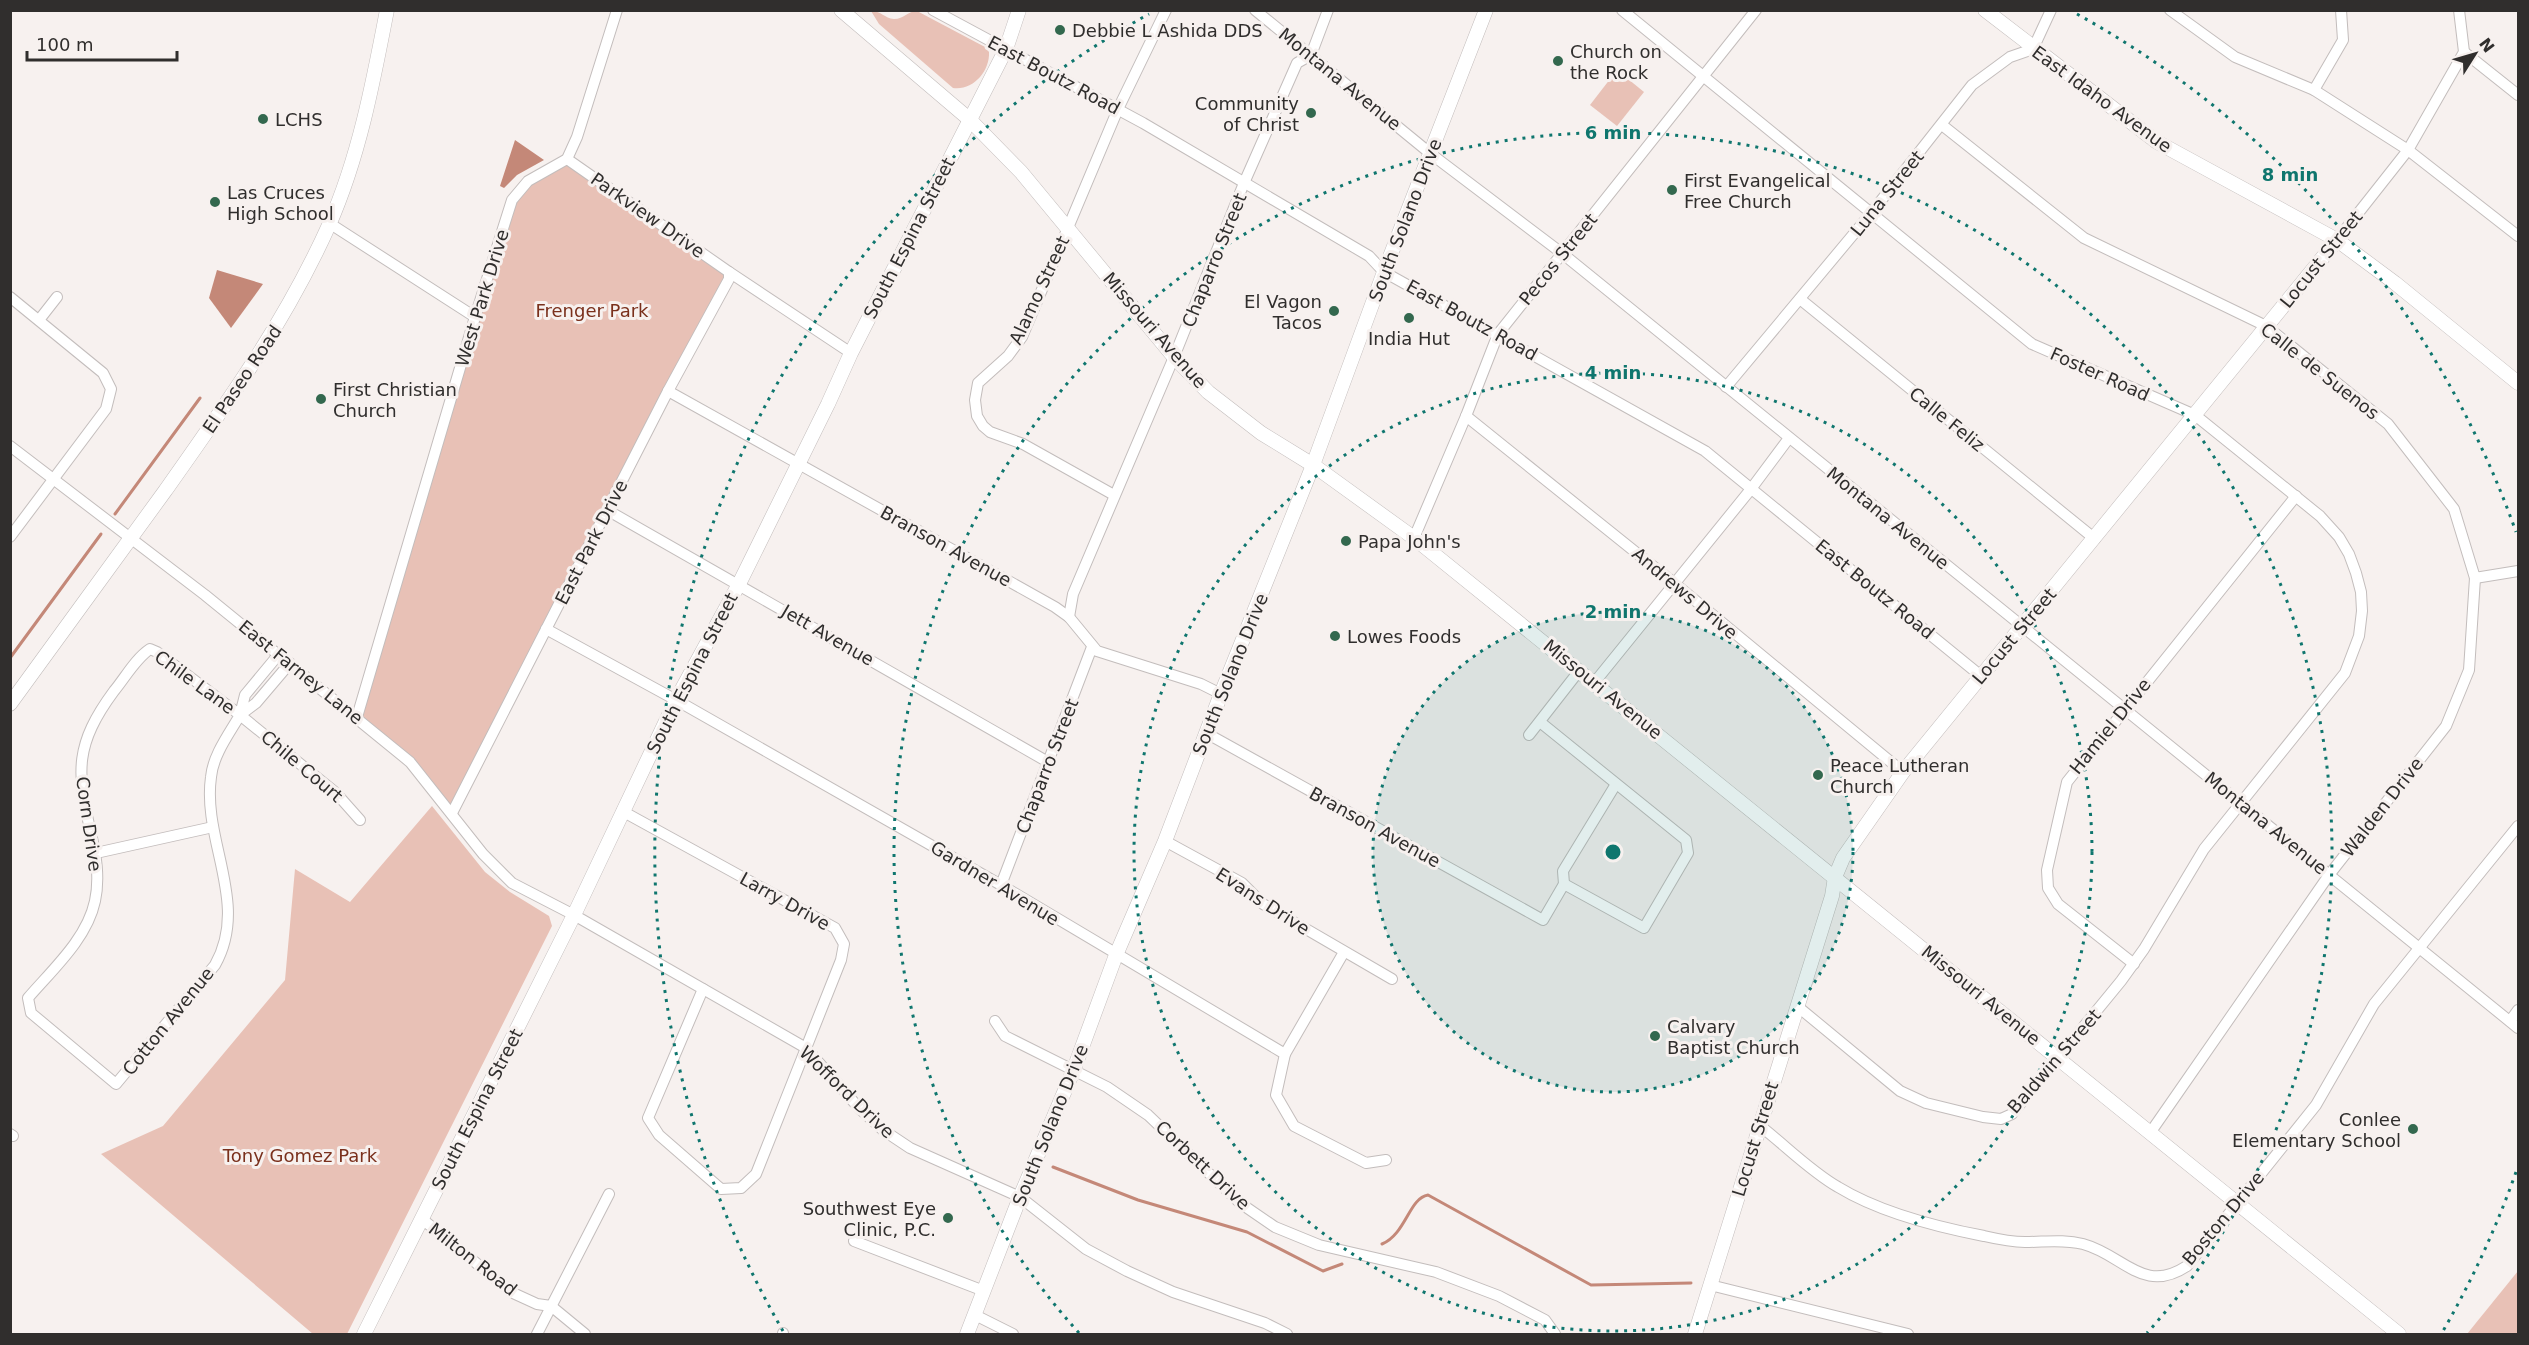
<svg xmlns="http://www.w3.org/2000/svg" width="2529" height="1345" font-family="'DejaVu Sans',sans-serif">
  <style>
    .green { fill: #e8c1b6 }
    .water { fill: #c48878 }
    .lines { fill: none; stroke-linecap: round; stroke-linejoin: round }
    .stream { stroke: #c48878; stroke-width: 3 }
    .street-casing { stroke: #c3bdbc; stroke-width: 12 }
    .secondary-casing { stroke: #c3bdbc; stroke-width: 15 }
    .street { stroke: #fff; stroke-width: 10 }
    .secondary { stroke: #fff; stroke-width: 14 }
    .ring { fill: none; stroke: #0f766e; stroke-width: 3; stroke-dasharray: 3 6 }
    .poi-dot { fill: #33684e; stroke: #f7f1ef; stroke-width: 2 }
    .labels { text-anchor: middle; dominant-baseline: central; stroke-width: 6; stroke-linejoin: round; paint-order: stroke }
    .poi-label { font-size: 18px; fill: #302e2d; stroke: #f7f1ef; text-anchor: start }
    .street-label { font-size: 18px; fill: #302e2d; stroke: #f7f1ef }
    .park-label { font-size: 18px; fill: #7a301c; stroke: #f7f1ef }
    .centre { fill: #0f766e; stroke: #f7f1ef; stroke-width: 3 }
    .ring-label { font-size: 18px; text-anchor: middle; font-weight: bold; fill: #0f766e; stroke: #f7f1ef; stroke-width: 6; stroke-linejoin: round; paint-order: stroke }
  </style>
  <rect width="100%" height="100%" fill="#f7f1ef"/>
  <g class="green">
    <path d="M871 11C880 10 884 18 894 19 904 19 908 11 917 11L985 47 989 52C990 72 972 91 953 88L879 24Z"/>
    <polygon points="1617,70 1644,92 1617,126 1590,105"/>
    <polygon points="567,159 729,272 452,813 410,762 357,717 519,189"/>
    <polygon points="432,806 485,872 510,892 549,916 552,926 347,1334 313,1334 101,1154 163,1126 285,980 295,869 350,902"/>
    <polygon points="2518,1271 2518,1334 2467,1334"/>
  </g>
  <g class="water">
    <polygon points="515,140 544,160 517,175 504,188 500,186"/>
    <polygon points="217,270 263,284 231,328 209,298"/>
  </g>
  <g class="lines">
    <g class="stream">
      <polyline points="115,514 200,398"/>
      <polyline points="10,658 101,534"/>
      <polyline points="1053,1167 1138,1200 1247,1232 1323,1271 1342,1264"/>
      <path d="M1382 1244C1406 1234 1409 1198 1428 1195L1591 1285 1691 1283"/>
    </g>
    <g class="street-casing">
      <g id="street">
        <polyline points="933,10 1143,123 1369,256 1384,272 1705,451 1981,676"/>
        <polyline points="1255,10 1431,154 1563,254 2518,1028"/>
        <polyline points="1622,10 2032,344 2195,415 2320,516 2339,537 2349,554 2356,573 2361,592 2362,611 2359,636 2345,673 2204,849 2144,949 2121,981 2012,1114 2001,1119 1983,1117 1926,1103 1900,1091 1797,1006"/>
        <polyline points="2170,10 2235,57 2314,90 2408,150 2518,236"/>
        <polyline points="2464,52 2518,95"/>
        <polyline points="2314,90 2343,40 2341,10"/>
        <polyline points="1942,125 2084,238 2266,326 2388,424 2454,509 2475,578 2518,571"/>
        <polyline points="567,159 729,272 851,353"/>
        <polyline points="329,223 475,317"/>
        <polyline points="2337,240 2408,150 2464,52 2459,10"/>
        <polyline points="10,297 103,373 111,389 106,409 10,537"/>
        <polyline points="1800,299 2095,539"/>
        <polyline points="39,320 57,297"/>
        <polyline points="1726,387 1872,212 1972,85 2010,57 2033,49 2051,10"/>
        <polyline points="668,391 1055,607 1069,617 1097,651 1201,684 1221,694"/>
        <polyline points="1466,416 1674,583 1903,772"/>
        <polyline points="10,446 205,595 410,762 483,854 512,883 574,915 806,1048 859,1108 883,1130 910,1148 1020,1197 1086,1249 1127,1271 1173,1292 1265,1323 1287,1334"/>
        <polyline points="1114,495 1023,444 990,432 983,426 977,416 975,400 978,383 1008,356 1022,337 1118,109 1166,10"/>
        <polyline points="607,510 1048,762"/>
        <polyline points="1414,538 1466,416 1498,334 1756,10"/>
        <polyline points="1069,617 1073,594 1174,357 1244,183 1297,63 1311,55 1328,10"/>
        <polyline points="546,629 676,700 1001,885 1285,1054 1276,1095 1294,1126 1366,1163 1386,1160"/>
        <polyline points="279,654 245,695 240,715 256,703 290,663"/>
        <polyline points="1594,683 1751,489 1789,438"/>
        <path d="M240 715C229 734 213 755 211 777 202 841 250 903 215 965L116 1084 31 1013 28 998C52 970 87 939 95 901 100 878 96 855 91 833 76 771 75 744 114 691 125 678 135 659 150 649L157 652 240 715 336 793 360 820"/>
        <polyline points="357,717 475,317 512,200 528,181 567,159 577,137 617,10"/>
        <polyline points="1206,733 1543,920 1564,884 1644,928 1688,853 1686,840 1540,722"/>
        <polyline points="1529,735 1579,671"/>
        <polyline points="622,811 835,928 844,944 841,960 756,1174 741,1188 721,1189 659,1135 648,1118 703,989"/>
        <polyline points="452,813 668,391 729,279 729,272"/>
        <polyline points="1165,841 1242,883 1263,904 1392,979"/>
        <polyline points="96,853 213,827"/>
        <polyline points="1564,884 1563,871 1616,784"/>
        <polyline points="1001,885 1092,647"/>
        <polyline points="2134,964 2058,904 2048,888 2047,870 2067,782 2296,496"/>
        <polyline points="995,1021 1005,1036 1107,1087 1148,1115 1240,1203 1275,1227 1319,1245 1436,1272 1499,1296 1545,1320 1555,1334"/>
        <polyline points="2510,1021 2518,1010"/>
        <polyline points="1285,1054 1344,952"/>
        <path d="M1759 1125C1785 1145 1810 1171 1838 1187 1879 1212 1937 1227 1984 1236 1997 1239 2012 1242 2025 1242 2045 1242 2064 1239 2083 1244 2124 1255 2143 1295 2187 1266L2316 1105 2374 1004 2518 826"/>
        <polyline points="2150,1133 2329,875 2446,726 2469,670 2475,578"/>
        <polyline points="10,1134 13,1136"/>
        <polyline points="422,1219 513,1293 537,1304 551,1306 585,1334"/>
        <polyline points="854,1241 984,1291"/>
        <polyline points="1710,1285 1908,1334"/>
        <polyline points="975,1315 1013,1334"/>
        <polyline points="537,1334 609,1194"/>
        <polyline points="783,1334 783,1333"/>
      </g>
    </g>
    <g class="secondary-casing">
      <g id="secondary">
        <polyline points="841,10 969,119 1021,172 1174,357 1208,392 1261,433 1313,465 1414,538 2399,1334"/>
        <polyline points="1985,10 2157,142 2337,240 2395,283 2518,383"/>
        <path d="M10 704C62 633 113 562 165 491 226 405 286 321 329 225 359 157 373 83 387 10"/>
        <polyline points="364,1334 574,915 676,700 739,584 828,404 851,353 1006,49 1019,10"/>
        <polyline points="967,1334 1020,1197 1074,1069 1116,955 1165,841 1221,694 1313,465 1384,272 1486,10"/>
        <polyline points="1695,1334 1832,896 1835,877 1843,858 1903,772 2337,240"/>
      </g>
    </g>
    <use href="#street" class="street"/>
    <use href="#secondary" class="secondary"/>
  </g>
  <circle cx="1613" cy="852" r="240" fill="#0f766e" fill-opacity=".12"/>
  <g class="ring">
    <circle cx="1613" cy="852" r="240"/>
    <circle cx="1613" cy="852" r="479"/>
    <path d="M1079 1333A719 719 0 1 1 2147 1333"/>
    <path d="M2516 1172A958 958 0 0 1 2443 1331M783 1331A958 958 0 0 1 1149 14M2077 14A958 958 0 0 1 2516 532"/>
  </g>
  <g class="poi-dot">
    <circle cx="1060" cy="30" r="6"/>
    <circle cx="1558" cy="61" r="6"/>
    <circle cx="1311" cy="113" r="6"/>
    <circle cx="263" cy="119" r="6"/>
    <circle cx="1672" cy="190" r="6"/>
    <circle cx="215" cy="202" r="6"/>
    <circle cx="1334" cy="311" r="6"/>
    <circle cx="1409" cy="318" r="6"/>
    <circle cx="321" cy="399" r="6"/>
    <circle cx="1346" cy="541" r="6"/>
    <circle cx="1335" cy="636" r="6"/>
    <circle cx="1818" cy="775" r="6"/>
    <circle cx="1655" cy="1036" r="6"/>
    <circle cx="2413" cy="1129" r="6"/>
    <circle cx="948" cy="1218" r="6"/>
  </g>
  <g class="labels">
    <g class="poi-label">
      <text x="1072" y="30">Debbie L Ashida DDS</text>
      <text x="1570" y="51">Church on<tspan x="1570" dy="21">the Rock</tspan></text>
      <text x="1299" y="103" text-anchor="end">Community<tspan x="1299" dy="21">of Christ</tspan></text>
      <text x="275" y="119">LCHS</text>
      <text x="1684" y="180">First Evangelical<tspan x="1684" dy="21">Free Church</tspan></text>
      <text x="227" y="192">Las Cruces<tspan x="227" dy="21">High School</tspan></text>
      <text x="1322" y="301" text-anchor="end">El Vagon<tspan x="1322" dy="21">Tacos</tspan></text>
      <text x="1409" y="338" text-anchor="middle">India Hut</text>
      <text x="333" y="389">First Christian<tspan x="333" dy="21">Church</tspan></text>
      <text x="1358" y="541">Papa John's</text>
      <text x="1347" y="636">Lowes Foods</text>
      <text x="1830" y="765">Peace Lutheran<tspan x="1830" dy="21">Church</tspan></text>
      <text x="1667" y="1026">Calvary<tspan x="1667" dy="21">Baptist Church</tspan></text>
      <text x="2401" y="1119" text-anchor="end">Conlee<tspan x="2401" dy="21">Elementary School</tspan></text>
      <text x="936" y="1208" text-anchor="end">Southwest Eye<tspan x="936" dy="21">Clinic, P.C.</tspan></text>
    </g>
    <g class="street-label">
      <text transform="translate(1054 75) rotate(28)">East Boutz Road</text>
      <text transform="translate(1340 79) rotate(39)">Montana Avenue</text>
      <text transform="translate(2102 99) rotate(36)">East Idaho Avenue</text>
      <text transform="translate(1887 193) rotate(-51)">Luna Street</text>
      <text transform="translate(648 215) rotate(35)">Parkview Drive</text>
      <text transform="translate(1405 220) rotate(-69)">South Solano Drive</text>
      <text transform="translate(909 238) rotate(-63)">South Espina Street</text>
      <text transform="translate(1558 259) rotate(-51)">Pecos Street</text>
      <text transform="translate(2321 259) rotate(-51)">Locust Street</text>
      <text transform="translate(1214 260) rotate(-68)">Chaparro Street</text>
      <text transform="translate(1039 290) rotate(-65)">Alamo Street</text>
      <text transform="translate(482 298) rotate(-73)">West Park Drive</text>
      <text transform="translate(1472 320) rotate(29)">East Boutz Road</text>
      <text transform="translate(1155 330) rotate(49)">Missouri Avenue</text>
      <text transform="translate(2320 371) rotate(38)">Calle de Suenos</text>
      <text transform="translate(2100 374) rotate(24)">Foster Road</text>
      <text transform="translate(242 379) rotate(-56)">El Paseo Road</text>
      <text transform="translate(1947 419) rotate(39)">Calle Feliz</text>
      <text transform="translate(1888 518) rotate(39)">Montana Avenue</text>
      <text transform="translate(591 542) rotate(-63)">East Park Drive</text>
      <text transform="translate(946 546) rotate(29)">Branson Avenue</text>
      <text transform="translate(1875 589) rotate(39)">East Boutz Road</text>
      <text transform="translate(1685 593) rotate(40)">Andrews Drive</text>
      <text transform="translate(828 635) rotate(30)">Jett Avenue</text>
      <text transform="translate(2014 636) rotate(-50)">Locust Street</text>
      <text transform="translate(301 672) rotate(39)">East Farney Lane</text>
      <text transform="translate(692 673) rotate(-63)">South Espina Street</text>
      <text transform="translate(1230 674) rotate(-68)">South Solano Drive</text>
      <text transform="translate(195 682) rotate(36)">Chile Lane</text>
      <text transform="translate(1603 689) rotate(39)">Missouri Avenue</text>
      <text transform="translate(2110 726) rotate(-51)">Hamiel Drive</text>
      <text transform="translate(302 766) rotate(40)">Chile Court</text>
      <text transform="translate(1047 766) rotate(-69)">Chaparro Street</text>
      <text transform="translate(2382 807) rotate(-52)">Walden Drive</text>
      <text transform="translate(2266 823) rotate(39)">Montana Avenue</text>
      <text transform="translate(89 824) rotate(82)">Corn Drive</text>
      <text transform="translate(1375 827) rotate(29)">Branson Avenue</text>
      <text transform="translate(995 883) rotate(31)">Gardner Avenue</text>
      <text transform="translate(785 901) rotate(29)">Larry Drive</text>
      <text transform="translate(1263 901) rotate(33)">Evans Drive</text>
      <text transform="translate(1981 995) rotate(39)">Missouri Avenue</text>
      <text transform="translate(168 1021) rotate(-51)">Cotton Avenue</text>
      <text transform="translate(2054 1061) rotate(-49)">Baldwin Street</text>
      <text transform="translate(847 1092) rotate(44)">Wofford Drive</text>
      <text transform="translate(477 1109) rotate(-63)">South Espina Street</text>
      <text transform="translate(1050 1125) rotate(-68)">South Solano Drive</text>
      <text transform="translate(1755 1139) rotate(-73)">Locust Street</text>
      <text transform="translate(1203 1165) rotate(43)">Corbett Drive</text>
      <text transform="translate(2223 1218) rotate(-50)">Boston Drive</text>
      <text transform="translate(473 1259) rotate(38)">Milton Road</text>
    </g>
    <g class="park-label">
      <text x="592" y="310">Frenger Park</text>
      <text x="300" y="1155">Tony Gomez Park</text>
    </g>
  </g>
  <circle cx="1613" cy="852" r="9" class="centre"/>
  <g class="ring-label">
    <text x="1613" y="139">6 min</text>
    <text x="2290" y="181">8 min</text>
    <text x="1613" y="379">4 min</text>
    <text x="1613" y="618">2 min</text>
  </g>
  <rect width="2529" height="1345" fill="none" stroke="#302e2d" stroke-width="24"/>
  <g transform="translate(2475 54) rotate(53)" stroke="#f7f1ef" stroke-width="4.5" paint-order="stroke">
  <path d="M0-4.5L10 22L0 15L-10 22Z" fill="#302e2d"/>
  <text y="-9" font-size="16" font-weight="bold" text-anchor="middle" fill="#302e2d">N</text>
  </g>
  <path d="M27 51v9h150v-9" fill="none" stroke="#302e2d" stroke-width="3"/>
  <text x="36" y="51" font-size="18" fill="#302e2d" stroke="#f7f1ef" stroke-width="4.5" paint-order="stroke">100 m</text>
</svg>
